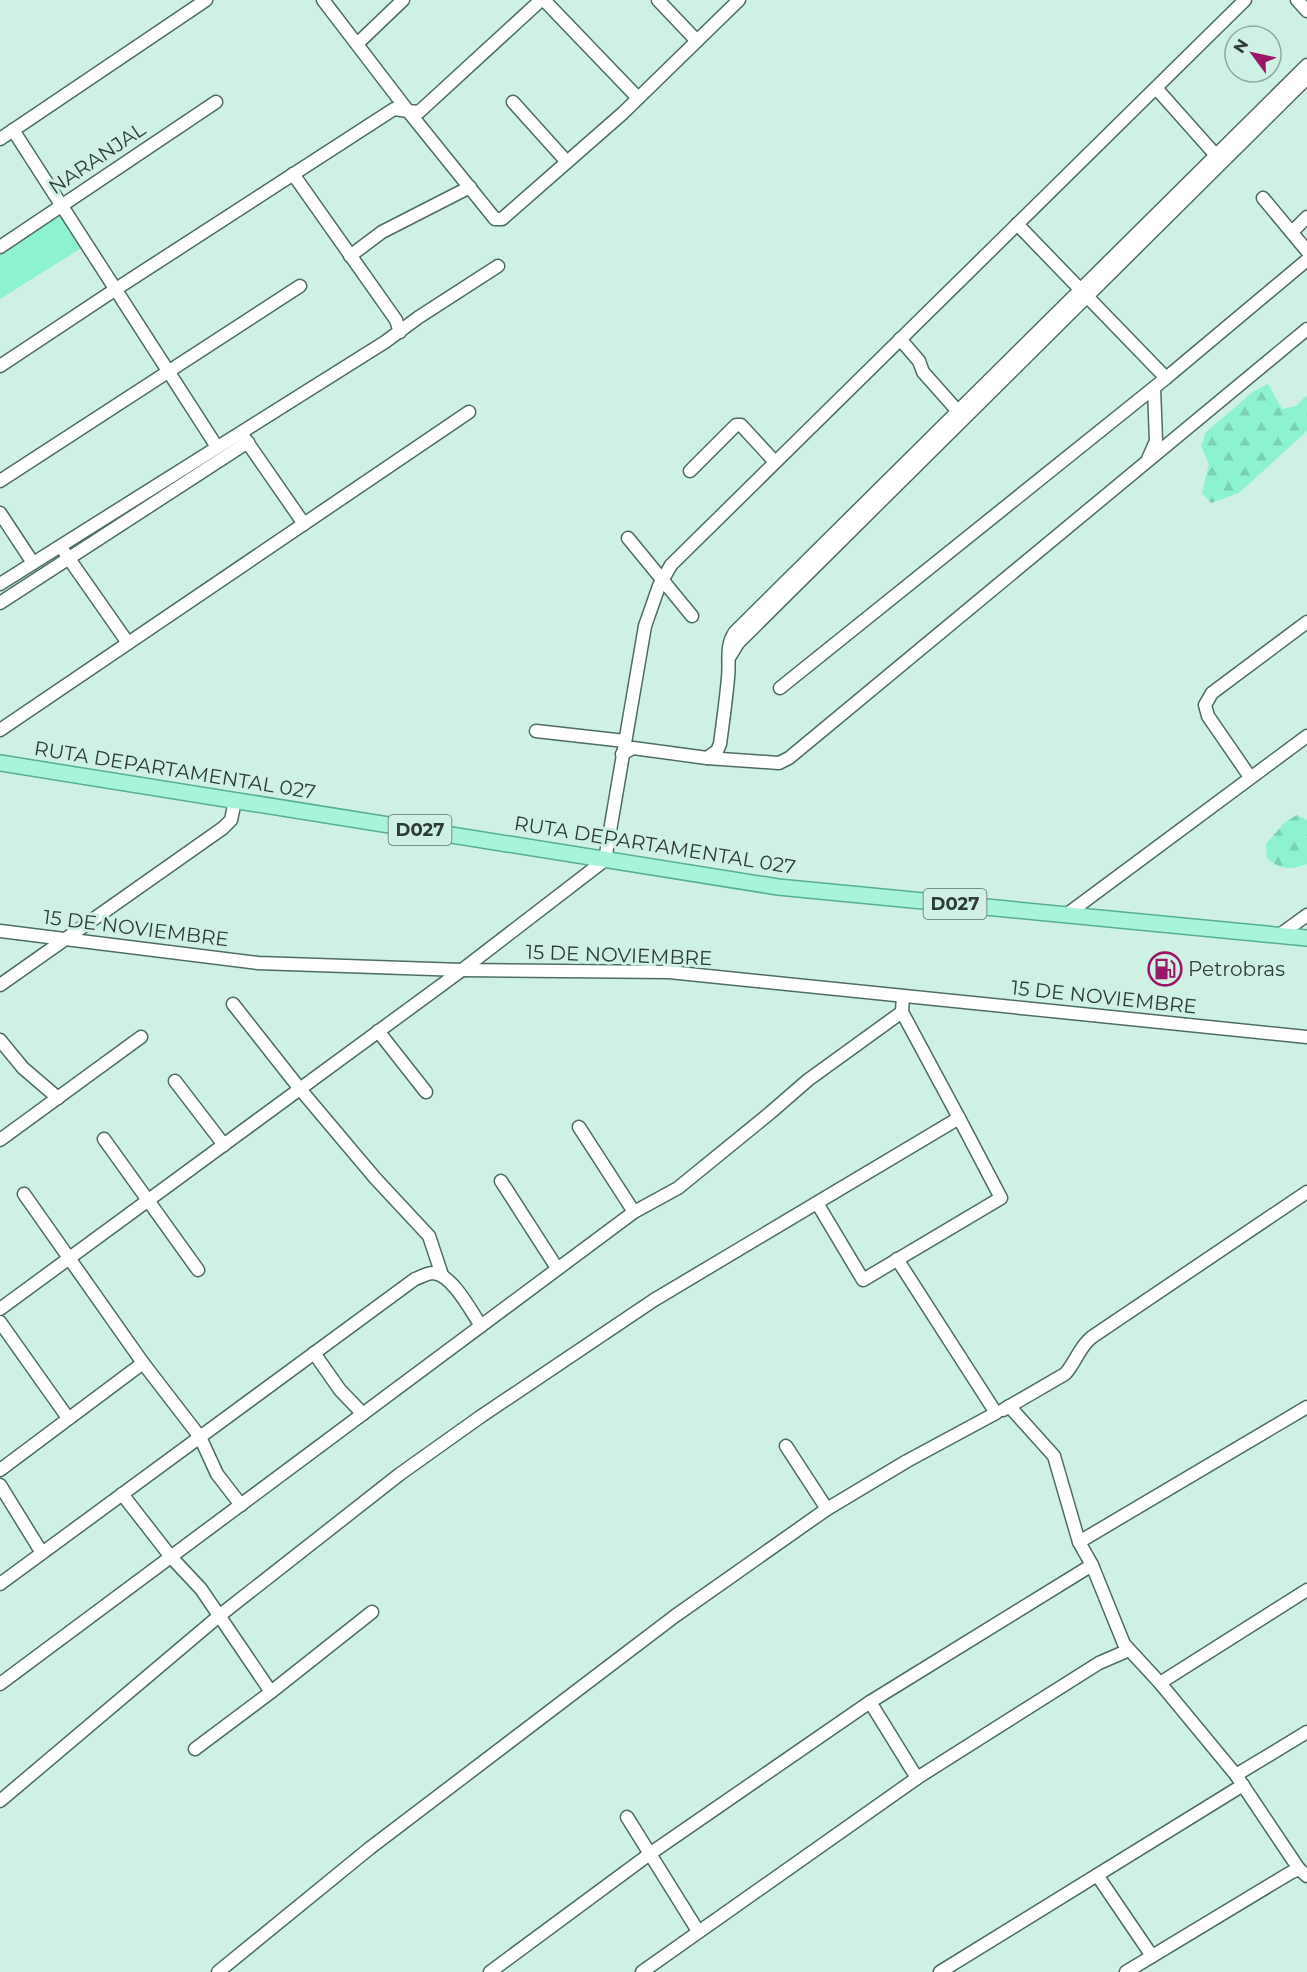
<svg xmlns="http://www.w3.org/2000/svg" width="1307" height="1972" font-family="Montserrat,sans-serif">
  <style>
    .forest { fill: url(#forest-firs) }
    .park { fill: #8cf2cf }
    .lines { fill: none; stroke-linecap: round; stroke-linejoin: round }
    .minor-casing { stroke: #4e6d61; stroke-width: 15 }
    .major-casing { stroke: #56af92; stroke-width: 18 }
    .minor { stroke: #fff; stroke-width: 12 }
    .major { stroke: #a7f4db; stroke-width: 15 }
    .labels { text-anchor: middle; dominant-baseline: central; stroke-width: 6; stroke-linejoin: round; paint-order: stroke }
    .shield { fill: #cef1e3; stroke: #5e726b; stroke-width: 1.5 }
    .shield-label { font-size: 18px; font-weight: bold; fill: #2e3c37 }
    .street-label { font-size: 20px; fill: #2e3c37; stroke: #cef1e3 }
    .poi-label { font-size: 20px; fill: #2e3c37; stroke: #cef1e3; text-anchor: start }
  </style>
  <defs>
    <pattern id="forest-firs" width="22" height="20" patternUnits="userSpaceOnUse" patternTransform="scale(1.5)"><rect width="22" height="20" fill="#8cf2cf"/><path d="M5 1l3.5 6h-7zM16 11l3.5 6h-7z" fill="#79d0b2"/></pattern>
  </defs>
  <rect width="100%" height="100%" fill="#cef1e3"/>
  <g class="forest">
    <polygon points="1268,384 1282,409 1296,406 1307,395 1307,431 1239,493 1211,503 1202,493 1209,464 1201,446 1206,432 1254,391"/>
    <path d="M1297 815 1307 820V864C1290 870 1281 870 1267 858L1266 844 1285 822Z"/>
  </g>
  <polygon class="park" points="62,214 83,247 0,299 0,253"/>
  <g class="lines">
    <g class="minor-casing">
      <g id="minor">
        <polyline points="323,0 408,111 419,112 541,0"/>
        <polyline points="544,0 638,98"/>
        <polyline points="658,0 697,41"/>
        <polyline points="1297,0 1307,11"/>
        <polyline points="357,44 403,0"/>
        <polyline points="1156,88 1221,161"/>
        <polyline points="513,102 567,162"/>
        <polyline points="13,130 217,447"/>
        <polyline points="0,139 206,0"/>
        <polyline points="293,174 396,320 400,332"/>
        <polyline points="1263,198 1307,251"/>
        <polyline points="1017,224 1166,378 1307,260"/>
        <polyline points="1292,232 1307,217"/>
        <polyline points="0,247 216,102"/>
        <polyline points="350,256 382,232 470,187"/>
        <polyline points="900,339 919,361 923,372 963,417"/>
        <polyline points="0,366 116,289 394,109 408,111 495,219 502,219 623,113 739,0"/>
        <polyline points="243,436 304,524"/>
        <polyline points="1148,459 1156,441 1154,388"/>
        <polyline points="690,471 736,425 741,425 775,462"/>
        <polyline points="0,481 300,286"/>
        <polyline points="0,513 33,563"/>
        <polyline points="628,538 692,616"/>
        <polyline points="65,553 128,643"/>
        <polyline points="0,584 385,342 419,317 498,266"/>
        <polyline points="0,603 248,442"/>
        <polyline points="730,656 738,643 1307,78"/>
        <polyline points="780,688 1166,378"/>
        <polyline points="0,730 469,412"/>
        <polyline points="536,731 625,741"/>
        <path d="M622 754 633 748 707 758 717 751 720 744C723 722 726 700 728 678 730 661 725 646 735 632L1307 65"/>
        <polyline points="707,758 779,763 789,758 1307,329"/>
        <polyline points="1250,777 1208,716 1205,705 1212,693 1307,622"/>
        <polyline points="1066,915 1307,736"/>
        <polyline points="0,931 258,963 462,970 669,972 1307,1037"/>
        <polyline points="1278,936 1307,915"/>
        <polyline points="0,985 223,828 231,820 235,801"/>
        <polyline points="233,1004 300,1089 375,1178 429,1236 442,1275"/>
        <polyline points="902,1012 959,1118"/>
        <polyline points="378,1031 426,1092"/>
        <polyline points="0,1040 23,1068 58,1098"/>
        <polyline points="175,1081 224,1145"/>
        <polyline points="579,1127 634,1212"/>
        <polyline points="104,1139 198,1270"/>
        <polyline points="0,1140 141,1037"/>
        <polyline points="501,1181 557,1268"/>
        <polyline points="24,1194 143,1363 200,1437 217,1474 241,1505"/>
        <polyline points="0,1309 462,970 605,860 645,626 659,586 671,565 1245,0"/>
        <polyline points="0,1322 68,1418"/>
        <polyline points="314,1353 340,1390 363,1414"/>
        <polyline points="1009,1406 1054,1456 1079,1542 1092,1565 1124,1644 1160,1683 1236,1775 1299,1869"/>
        <path d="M1003 1410 1065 1374C1076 1362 1079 1347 1092 1337L1307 1192"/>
        <polyline points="786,1446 827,1509"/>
        <polyline points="0,1470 143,1363"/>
        <polyline points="0,1485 42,1553"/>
        <polyline points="122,1494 171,1557 201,1589 271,1692"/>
        <polyline points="1079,1542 1307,1407"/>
        <path d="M0 1584 415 1279C421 1277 427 1273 433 1273 452 1274 471 1311 481 1326"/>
        <polyline points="1160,1683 1307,1590"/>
        <polyline points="0,1684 634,1212 678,1188 770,1113 808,1080 902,1012 903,996"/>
        <polyline points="870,1702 917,1778"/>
        <polyline points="195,1749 271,1692 372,1612"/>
        <polyline points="1236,1775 1307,1732"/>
        <polyline points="0,1801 219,1616 400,1474 480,1417 654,1300 959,1118 1001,1198 863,1280 817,1203"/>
        <polyline points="627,1817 698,1931"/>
        <polyline points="1097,1875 1152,1956"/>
        <polyline points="218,1972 370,1848 675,1616 827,1509 907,1461 996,1413 897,1259"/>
        <polyline points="490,1972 651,1853 870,1702 1092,1565"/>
        <polyline points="642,1972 917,1778 1099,1663 1129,1650"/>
        <polyline points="940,1972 1243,1785"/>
        <polyline points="1126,1972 1290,1873 1299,1869 1307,1876"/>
      </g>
    </g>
    <g class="major-casing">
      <polyline id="major" points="0,763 778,887 1307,938"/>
    </g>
    <use href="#minor" class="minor"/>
    <use href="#major" class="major"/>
  </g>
  <defs>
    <g id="fuel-ring" transform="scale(1.725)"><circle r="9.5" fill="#cef1e3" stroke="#9c1668" stroke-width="1.5"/><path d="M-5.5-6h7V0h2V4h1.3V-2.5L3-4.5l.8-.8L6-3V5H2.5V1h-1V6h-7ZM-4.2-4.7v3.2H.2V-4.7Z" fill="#9c1668"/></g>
  </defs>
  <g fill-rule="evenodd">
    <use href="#fuel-ring" x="1165" y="969"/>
  </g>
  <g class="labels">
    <g class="shield">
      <rect x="388.5" y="815" width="63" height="30" rx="4.5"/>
      <rect x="923.5" y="889" width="63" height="30" rx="4.5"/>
    </g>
    <g class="shield-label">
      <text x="420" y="830">D027</text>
      <text x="955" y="904">D027</text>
    </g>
    <g class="street-label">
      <text transform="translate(97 158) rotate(-34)">NARANJAL</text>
      <text transform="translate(175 770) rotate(9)">RUTA DEPARTAMENTAL 027</text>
      <text transform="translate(655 845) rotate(9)">RUTA DEPARTAMENTAL 027</text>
      <text transform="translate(136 928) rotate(7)">15 DE NOVIEMBRE</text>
      <text transform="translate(619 955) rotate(2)">15 DE NOVIEMBRE</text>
      <text transform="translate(1104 997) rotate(6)">15 DE NOVIEMBRE</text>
    </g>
    <g class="poi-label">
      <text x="1188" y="969">Petrobras</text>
    </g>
  </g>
  <g transform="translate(1253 54) rotate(303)"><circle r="28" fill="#cef1e3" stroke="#8ea99e" stroke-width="1.5"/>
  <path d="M0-4.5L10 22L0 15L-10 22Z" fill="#9c1668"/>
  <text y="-9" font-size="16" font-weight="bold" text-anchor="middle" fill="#2e3c37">N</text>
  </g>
</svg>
